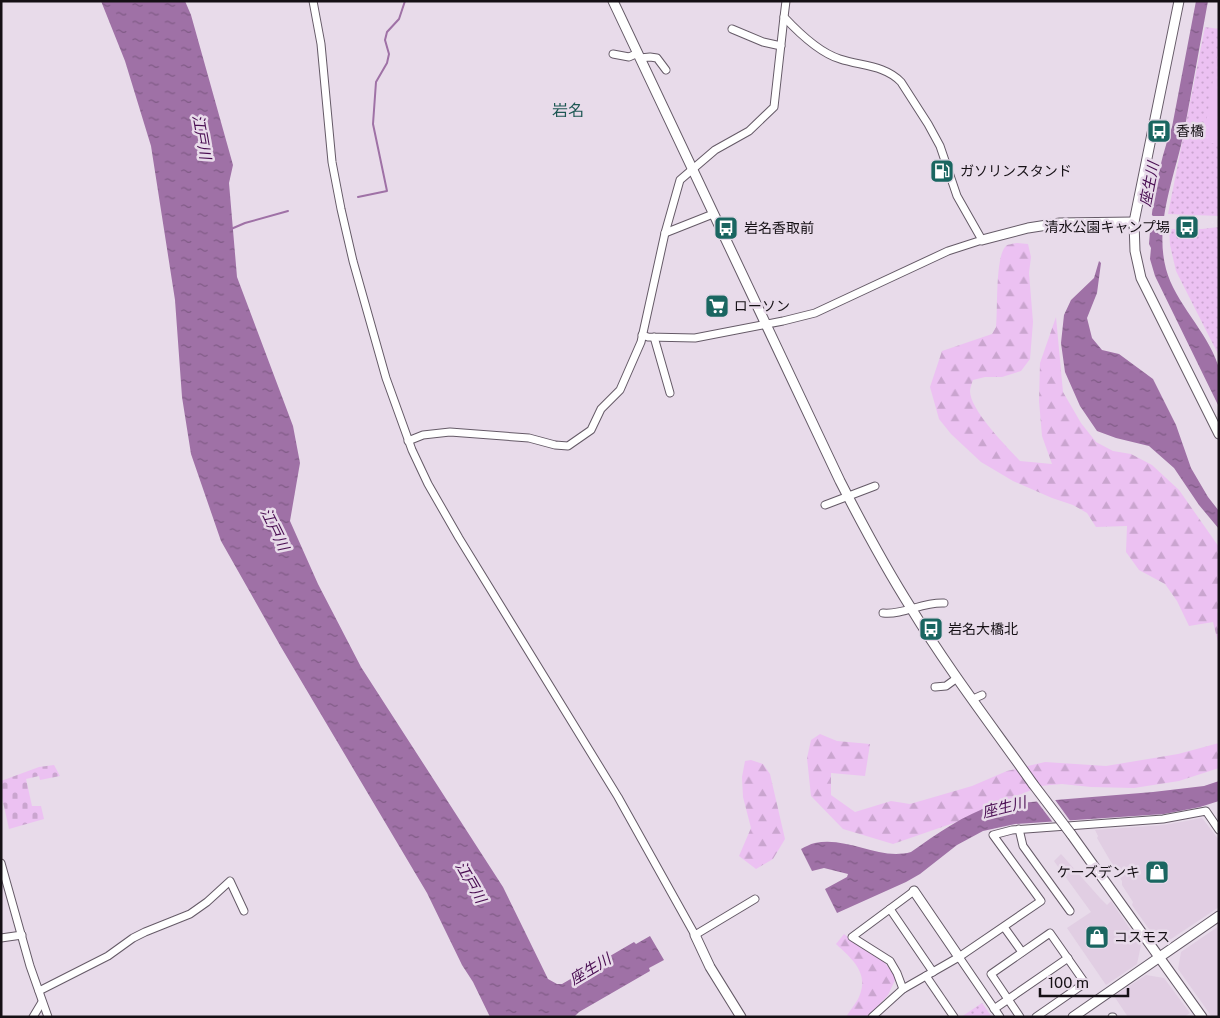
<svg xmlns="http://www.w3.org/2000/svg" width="1220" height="1018" font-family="'Public Sans','Noto Sans JP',sans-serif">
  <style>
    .built { fill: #e1cee3 }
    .forest { fill: url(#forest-firs) }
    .cemetery { fill: url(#cemetery-stones) }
    .park { fill: url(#park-dots) }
    .pitch { fill: #ecc1f2 }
    .water { fill: url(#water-ripples) }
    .pier { fill: #e8dbea }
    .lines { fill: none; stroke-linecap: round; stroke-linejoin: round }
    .stream { stroke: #9f71a6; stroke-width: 2 }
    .minor-casing { stroke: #655a67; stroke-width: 9 }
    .tertiary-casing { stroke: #655a67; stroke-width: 11 }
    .minor { stroke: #fff; stroke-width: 7 }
    .tertiary { stroke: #fff; stroke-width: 9 }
    .tertiary-bridge-casing { stroke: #655a67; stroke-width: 11; stroke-linecap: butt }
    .tertiary-bridge { stroke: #fff; stroke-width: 9 }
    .labels { text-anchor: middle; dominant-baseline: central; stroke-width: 5; stroke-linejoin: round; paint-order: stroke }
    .poi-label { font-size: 14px; fill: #151015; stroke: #e8dbea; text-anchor: start }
    .water-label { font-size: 15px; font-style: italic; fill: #490d52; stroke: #e8dbea }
    .quarter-label { font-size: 16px; fill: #1d5753; stroke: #e8dbea }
  </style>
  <defs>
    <pattern id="forest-firs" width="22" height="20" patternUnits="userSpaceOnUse" patternTransform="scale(1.25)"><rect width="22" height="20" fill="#ecc1f2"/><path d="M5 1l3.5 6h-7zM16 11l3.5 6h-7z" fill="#caa5cf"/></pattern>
    <pattern id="cemetery-stones" width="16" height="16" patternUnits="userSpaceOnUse" patternTransform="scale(1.25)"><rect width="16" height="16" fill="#ecc1f2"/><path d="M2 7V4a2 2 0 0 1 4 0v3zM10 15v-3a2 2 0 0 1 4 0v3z" fill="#caa5cf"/></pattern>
    <pattern id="park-dots" width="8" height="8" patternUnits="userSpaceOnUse" patternTransform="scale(1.25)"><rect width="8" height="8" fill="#ecc1f2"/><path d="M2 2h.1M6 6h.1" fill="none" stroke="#caa5cf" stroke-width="1.8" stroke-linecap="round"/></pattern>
    <pattern id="water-ripples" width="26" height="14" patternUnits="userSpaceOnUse" patternTransform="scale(1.25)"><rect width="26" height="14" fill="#9f71a6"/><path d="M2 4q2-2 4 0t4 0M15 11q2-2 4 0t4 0" fill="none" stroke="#805b86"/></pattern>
  </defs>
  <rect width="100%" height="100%" fill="#e8dbea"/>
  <g class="built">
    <polygon points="1202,818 1219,840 1219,907 1171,939 1154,936 1132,905 1133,902 1122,885 1122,881 1097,838 1098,836 1095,830 1164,825"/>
    <polygon points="1061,854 1100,898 1107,905 1111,901 1141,945 1137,964 1106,985 1067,928 1091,912 1054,861"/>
    <polygon points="1219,926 1219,1017 1212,1017 1178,969 1181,952"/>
    <polygon points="1146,975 1164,978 1190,1013 1184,1017 1128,1017 1114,996"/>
  </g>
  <g class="forest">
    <path d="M1017 243 1028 244 1031 257 1029 273 1033 322 1030 359 1021 371 1002 377H985L973 380C972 383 970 388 970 391 970 410 1007 447 1020 461L1052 464 1042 436 1039 401 1040 363 1056 317 1063 392 1081 423 1096 442 1113 451 1131 454 1152 465 1179 490 1219 547V608L1217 612 1219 614V646L1213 622 1189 626 1177 601 1165 584 1139 570 1126 552 1127 526 1096 527 1087 513 1073 505 1052 498 1013 481 981 462 951 434 939 419 930 387 942 351 992 334 996 327C998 311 995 255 1006 246 1008 244 1013 244 1017 243Z"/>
    <polygon points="820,734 837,741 870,744 865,776 831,773 831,795 855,812 891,801 910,804 972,786 1007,771 1045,762 1106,766 1178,754 1219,743 1219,768 1179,781 1134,788 1091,787 1062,784 1040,786 968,818 893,844 843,829 811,796 807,758 811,740"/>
    <polygon points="751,760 763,764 770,774 785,839 773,859 756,869 739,856 751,828 743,797 742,777 745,761"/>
    <path d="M844 934 861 948 882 959 896 978 888 995 868 1017H846C850 1010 856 1004 859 997 870 973 851 958 836 944Z"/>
  </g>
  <polygon class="cemetery" points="54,765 60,776 40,780 39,776 26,779 32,806 41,806 44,819 9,829 1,793 1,781 39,767"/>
  <g class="park">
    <polygon points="1205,27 1219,29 1219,216 1168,214"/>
    <polygon points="1219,227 1219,356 1176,271 1170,245 1169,229 1202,229"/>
    <polygon points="982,1003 992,1017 961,1017"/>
  </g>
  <polygon class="pitch" points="1217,55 1219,55 1219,144 1203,142"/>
  <g class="water">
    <polygon points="101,1 185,1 191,15 233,165 229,183 237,277 293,426 300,463 290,521 318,584 361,667 503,887 548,979 557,984 562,984 634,942 636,944 650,936 664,960 649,968 650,971 579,1012 574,1017 490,1017 473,982 462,965 427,893 281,647 221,541 191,454 182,397 175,300 151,146 125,61"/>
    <path d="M1196 1H1208C1200 45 1192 88 1184 132 1175 176 1154 224 1166 269 1175 303 1207 331 1218 365 1220 375 1219 396 1219 407L1155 276 1150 259 1151 248 1149 244C1152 204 1158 165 1172 127Z"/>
    <polygon points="1099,261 1101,263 1097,293 1087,318 1092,338 1102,350 1119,354 1153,379 1176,425 1191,468 1208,497 1219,511 1219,529 1199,505 1174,468 1149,446 1116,438 1097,431 1080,406 1065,372 1061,343 1064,315 1071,300 1094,278"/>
    <path d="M1219 781V801L1200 807 1164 814 1015 824 983 831 957 845 920 874 906 882 837 913 825 889 847 877 848 874 824 868 812 871 801 849C805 847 810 844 815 843 848 836 879 861 911 852 938 833 963 815 994 805L1153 792 1204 786Z"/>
  </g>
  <g class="pier">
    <polygon points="1150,213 1153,216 1167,216 1165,229 1151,229 1148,231"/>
    <polygon points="1053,797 1071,822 1054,824 1035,799"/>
  </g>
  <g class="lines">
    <g class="stream">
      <polyline points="358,197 387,191 373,124 376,82 387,63 389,54 385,40 387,32 399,19 405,1"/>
      <polyline points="231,229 245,223 288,211"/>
    </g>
    <g class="minor-casing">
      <g id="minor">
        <polyline points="313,1 321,44 332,162 341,209 353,261 386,378 412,450 428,484 459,538 618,797 695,935 755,899"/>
        <polyline points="732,29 763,42 781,46"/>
        <polyline points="613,54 629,57 638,53"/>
        <polyline points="640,58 650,57 657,58 666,70"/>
        <polyline points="665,233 713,214"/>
        <path d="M642 335 648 337 695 338 783 321 815 313 948 251 982 240 957 196 940 146 928 124 901 82C885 65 861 66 840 59 820 53 798 32 784 17L786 1"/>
        <polyline points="654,337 670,393"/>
        <polyline points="408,441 423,435 450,432 529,438 555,445 568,446 591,430 601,409 620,390 641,342 665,233 680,180 715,150 749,131 774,107 784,17"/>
        <polyline points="825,505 875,486"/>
        <path d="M883 613C905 615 921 602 944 603"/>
        <polyline points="935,687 946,686 957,678"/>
        <polyline points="973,699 982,695"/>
        <polyline points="1019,829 1023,846 1070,911"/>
        <polyline points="1,863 30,966 48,1017"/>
        <polyline points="890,909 933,972"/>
        <polyline points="1004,927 1022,952"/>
        <polyline points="1,938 22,935"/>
        <polyline points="959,957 1000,1017"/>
        <polyline points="926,976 954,1017"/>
        <polyline points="903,989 897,973 890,961 852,937 914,891"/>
        <polyline points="39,991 108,956 133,938 145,932 190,914 207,902 230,881 244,911"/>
        <polyline points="994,1009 1068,958"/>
        <polyline points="33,1017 42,1002"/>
        <polyline points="872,1017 903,989 959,957 1041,901 993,835 1012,830 1163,819 1206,811 1219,830"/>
        <polyline points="1020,1017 991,974 1050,933 1085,983 1036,1017"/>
        <polyline points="1112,1017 1113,1017"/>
      </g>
    </g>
    <g class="tertiary-casing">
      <g id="tertiary">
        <path d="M613 1 840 481C862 524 885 567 911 608 948 669 992 726 1033 784"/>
        <polyline points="1179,1 1134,222 1135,251 1141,278 1219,434"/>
        <polyline points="982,240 1028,228 1060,223 1134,222"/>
        <polyline points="1071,834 1202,1017"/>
        <polyline points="914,891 959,957"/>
        <polyline points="695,935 710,967 741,1017"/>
        <polyline points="1073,1017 1219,916"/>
      </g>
    </g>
    <use href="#minor" class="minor"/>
    <use href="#tertiary" class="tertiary"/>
    <g class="tertiary-bridge-casing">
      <polyline id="tertiary-bridge" points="1033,784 1071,834"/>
    </g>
    <use href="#tertiary-bridge" class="tertiary-bridge"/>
  </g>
  <defs>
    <g id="bus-square" transform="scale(1.25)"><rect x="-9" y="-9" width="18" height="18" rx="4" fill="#1a6661" stroke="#e8dbea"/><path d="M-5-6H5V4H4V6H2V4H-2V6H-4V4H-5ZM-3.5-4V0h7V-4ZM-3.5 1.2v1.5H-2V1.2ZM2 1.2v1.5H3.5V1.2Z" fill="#fff"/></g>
    <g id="fuel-square" transform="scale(1.25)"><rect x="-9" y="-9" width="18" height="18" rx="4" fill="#1a6661" stroke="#e8dbea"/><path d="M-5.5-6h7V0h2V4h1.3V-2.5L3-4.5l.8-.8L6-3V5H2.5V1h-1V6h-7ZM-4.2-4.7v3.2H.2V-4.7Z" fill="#fff"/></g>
    <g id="supermarket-square" transform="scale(1.25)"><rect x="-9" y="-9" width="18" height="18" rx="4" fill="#1a6661" stroke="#e8dbea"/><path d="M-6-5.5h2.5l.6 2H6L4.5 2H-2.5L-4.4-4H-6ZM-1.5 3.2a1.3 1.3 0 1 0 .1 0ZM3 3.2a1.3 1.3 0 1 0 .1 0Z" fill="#fff"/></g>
    <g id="shop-square" transform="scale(1.25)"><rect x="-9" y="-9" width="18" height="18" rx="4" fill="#1a6661" stroke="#e8dbea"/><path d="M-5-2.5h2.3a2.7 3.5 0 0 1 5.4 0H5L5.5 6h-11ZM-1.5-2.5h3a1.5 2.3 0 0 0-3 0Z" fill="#fff"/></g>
  </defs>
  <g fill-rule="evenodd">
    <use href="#bus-square" x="1159" y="131"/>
    <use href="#fuel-square" x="942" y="171"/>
    <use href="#bus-square" x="1187" y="227"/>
    <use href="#bus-square" x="726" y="228"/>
    <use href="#supermarket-square" x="717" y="306"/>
    <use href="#bus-square" x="931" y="629"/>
    <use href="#shop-square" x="1157" y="872"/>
    <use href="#shop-square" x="1097" y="937"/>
  </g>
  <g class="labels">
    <g class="poi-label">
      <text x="1176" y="131">香橋</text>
      <text x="960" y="171">ガソリンスタンド</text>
      <text x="1170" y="227" text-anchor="end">清水公園キャンプ場</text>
      <text x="744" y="228">岩名香取前</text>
      <text x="734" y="306">ローソン</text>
      <text x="948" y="629">岩名大橋北</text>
      <text x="1140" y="872" text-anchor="end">ケーズデンキ</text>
      <text x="1114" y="937">コスモス</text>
    </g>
    <g class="water-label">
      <text transform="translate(202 137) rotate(80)">江戸川</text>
      <text transform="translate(1149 184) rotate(-79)">座生川</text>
      <text transform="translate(275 529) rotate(64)">江戸川</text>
      <text transform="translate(1004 807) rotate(-14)">座生川</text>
      <text transform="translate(471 882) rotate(60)">江戸川</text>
      <text transform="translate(590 969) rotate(-31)">座生川</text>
    </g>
    <g class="quarter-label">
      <text x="568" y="110">岩名</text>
    </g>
  </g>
  <rect width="1220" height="1018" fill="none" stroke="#151015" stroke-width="5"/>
  <path d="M1040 988v8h88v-8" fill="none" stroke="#151015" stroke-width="2.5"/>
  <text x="1048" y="988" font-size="15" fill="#151015" stroke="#e8dbea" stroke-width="4" paint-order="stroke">100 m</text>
</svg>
